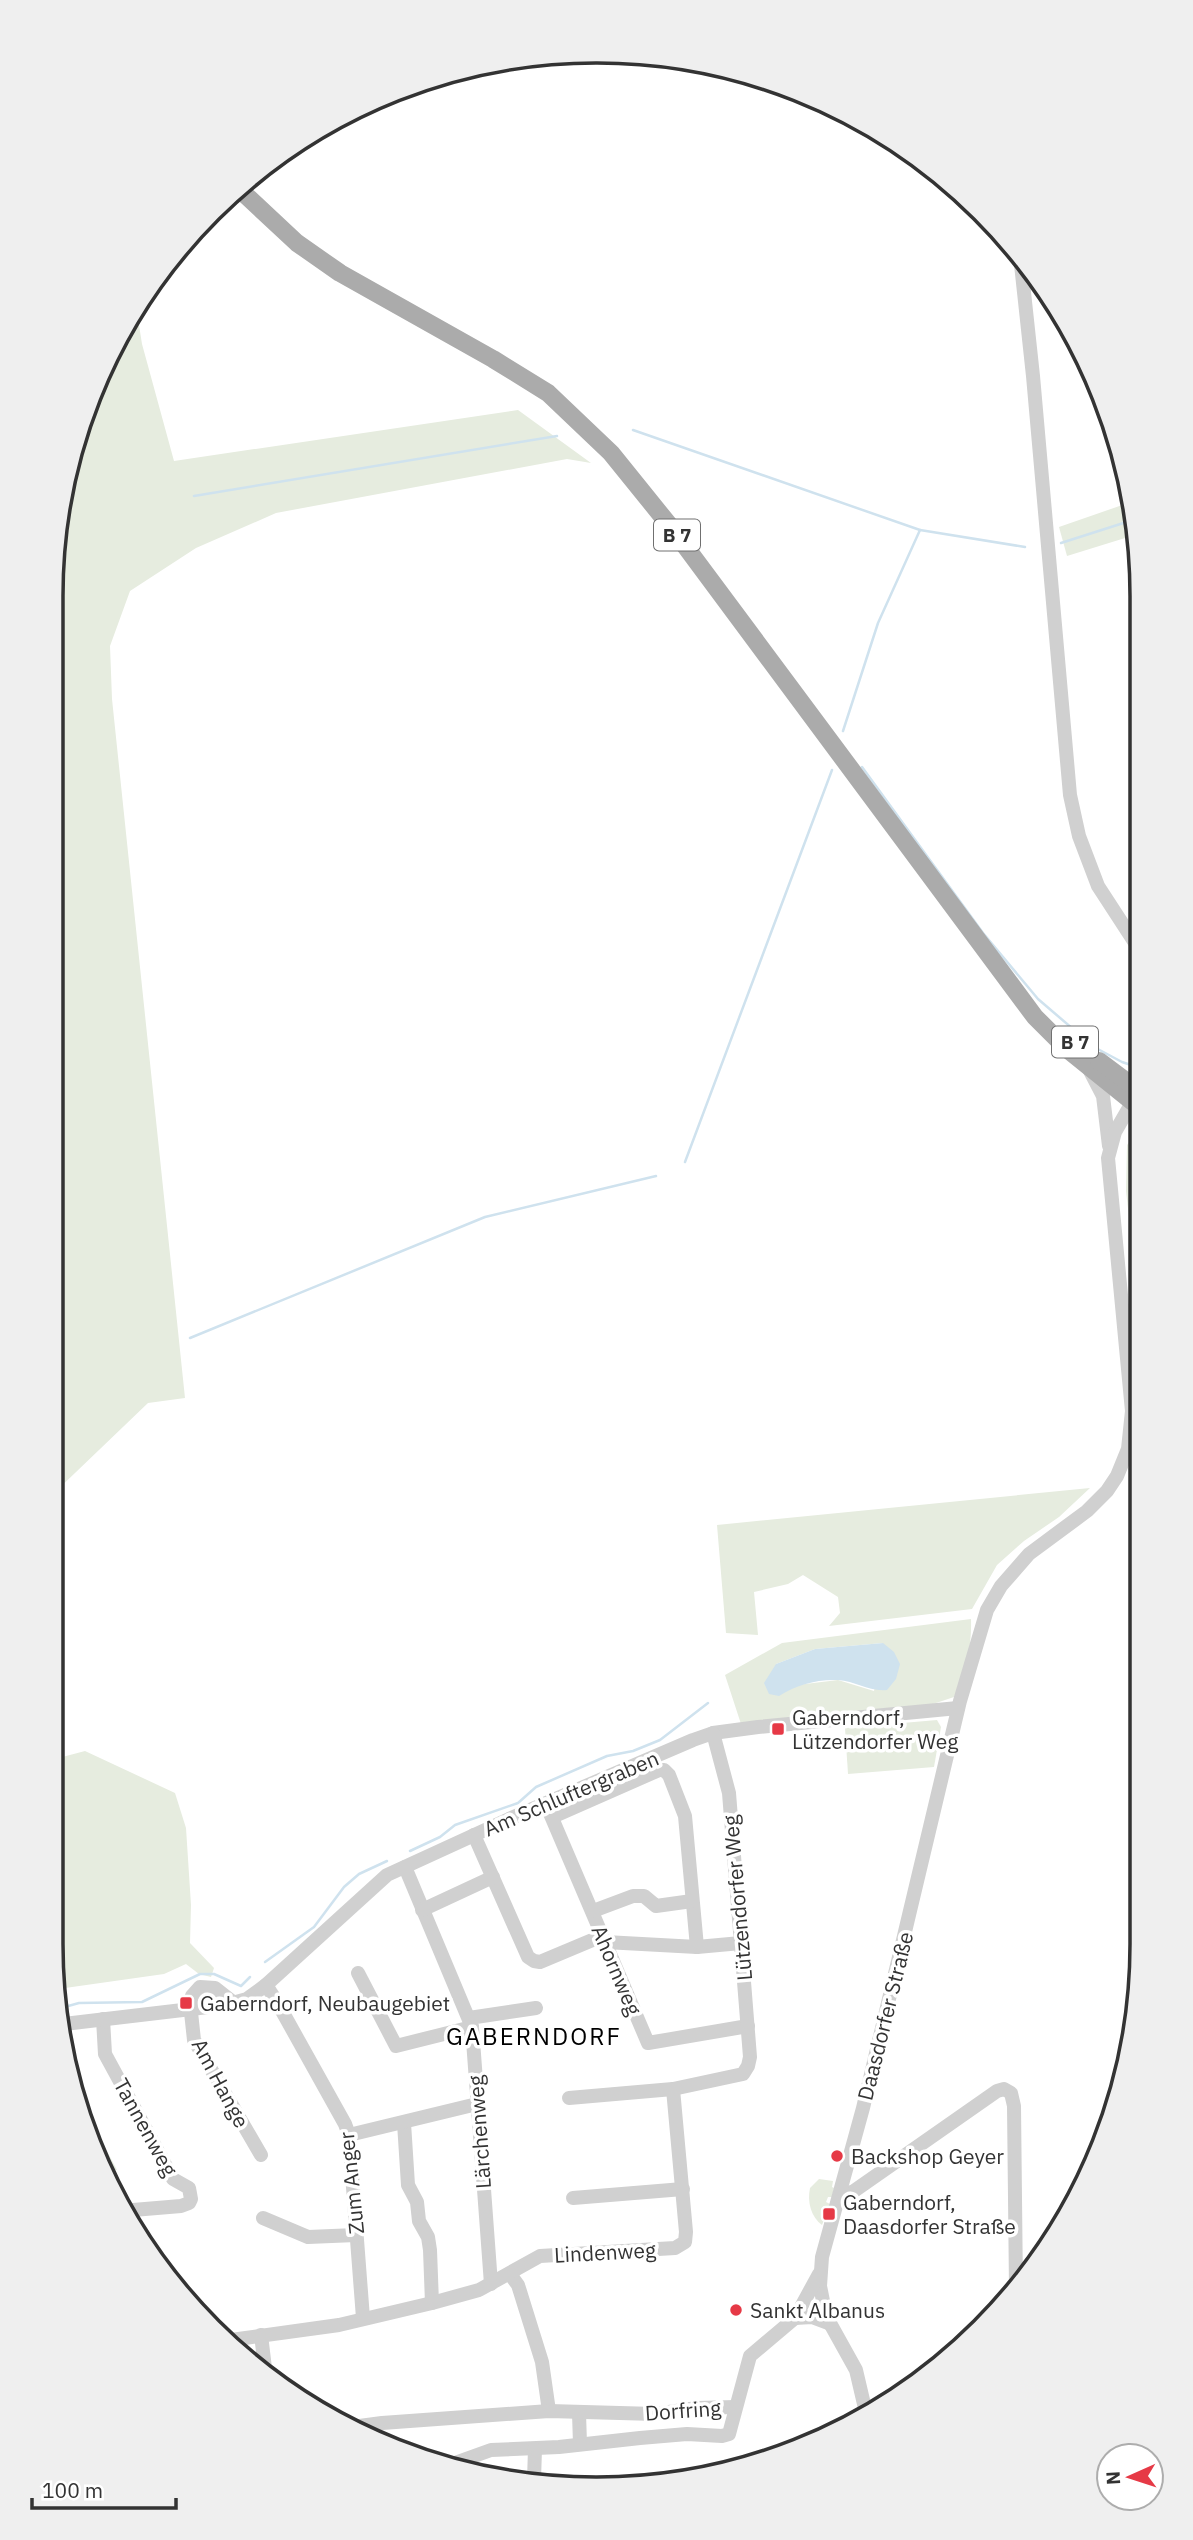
<svg xmlns="http://www.w3.org/2000/svg" width="1193" height="2540" font-family="'IBM Plex Sans',sans-serif">
  <style>
    .green { fill: #e6ecdf; fill-rule: evenodd }
    .water { fill: #cfe2ee }
    .lines { fill: none; stroke-linecap: round; stroke-linejoin: round }
    .stream { stroke: #cfe2ee; stroke-width: 2.5 }
    .minor { stroke: #d0d0d0; stroke-width: 14 }
    .major { stroke: #ababab; stroke-width: 18 }
    .poi-dot { fill: #e63946; stroke: #fff; stroke-width: 2.5 }
    .labels { text-anchor: middle; dominant-baseline: central; stroke-width: 7; stroke-linejoin: round; paint-order: stroke }
    .shield { fill: #fff; stroke: #707070; stroke-width: 2 }
    .shield-label { font-size: 19px; font-weight: bold; fill: #333 }
    .poi-label { font-size: 21px; fill: #333; stroke: #fff; text-anchor: start }
    .street-label { font-size: 21px; fill: #333; stroke: #fff }
    .quarter-label { font-size: 24px; letter-spacing: 2px; fill: #000; stroke: #fff }
    .rim { fill: none; stroke: #333; stroke-width: 3.5 }
  </style>
  <rect width="100%" height="100%" fill="#fff"/>
  <g class="green">
    <polygon points="136,306 142,344 174,461 518,410 591,463 567,459 276,513 196,548 130,591 110,646 112,699 185,1398 148,1403 51,1496 51,596 61,490 92,388"/>
    <polygon points="1131,502 1138,534 1067,556 1059,527"/>
    <polygon points="1138,1130 1140,1258 1134,1262 1126,1191 1127,1145"/>
    <polygon points="1090,1488 1059,1517 1024,1541 997,1565 972,1609 829,1626 840,1613 838,1597 803,1575 788,1584 754,1592 758,1635 726,1633 717,1525"/>
    <path d="M971 1619C972 1645 966 1675 954 1697L933 1704 741 1724 725 1675 782 1643ZM883 1643 874 1691 838 1680 797 1685 776 1664 815 1649Z"/>
    <polygon points="937,1720 941,1727 934,1767 848,1774 845,1728"/>
    <polygon points="85,1751 175,1793 186,1828 191,1905 190,1943 214,1968 211,1977 199,1974 186,1964 164,1974 58,1989 51,1943 51,1760"/>
    <polygon points="75,2091 117,2170 103,2171 80,2119"/>
    <path d="M819 2179 833 2181 832 2187 834 2188 832 2197H828L826 2202 830 2204 822 2225C811 2217 807 2202 810 2188Z"/>
  </g>
  <path class="water" d="M883 1643 894 1652 900 1664 896 1679 887 1690C869 1692 856 1681 838 1680 817 1679 796 1685 779 1696L769 1694 764 1683 776 1664 815 1649Z"/>
  <g class="lines">
    <g class="stream">
      <polyline points="633,430 920,530"/>
      <polyline points="194,496 557,436"/>
      <polyline points="1061,543 1136,519"/>
      <polyline points="843,731 878,623 920,530 1025,547"/>
      <polyline points="862,767 983,933 1038,999 1094,1047 1122,1062 1134,1066"/>
      <polyline points="685,1162 832,770"/>
      <polyline points="190,1338 485,1217 656,1176"/>
      <polyline points="1134,1487 1141,1482"/>
      <polyline points="410,1851 440,1837 455,1825 518,1803 536,1787 607,1756 633,1751 660,1740 708,1703"/>
      <polyline points="265,1962 314,1927 344,1887 359,1874 387,1861"/>
      <polyline points="61,2008 79,2003 142,2002 200,1974 214,1974 241,1986 250,1977"/>
    </g>
    <g class="minor">
      <polyline points="1020,255 1033,376 1070,795 1079,836 1098,886 1139,949"/>
      <polyline points="1089,1069 1103,1096 1109,1146"/>
      <polyline points="546,1804 648,2043 748,2026"/>
      <polyline points="552,1817 659,1770 664,1770 669,1775 685,1816 697,1947"/>
      <polyline points="474,1835 528,1957 534,1961 540,1962 602,1936"/>
      <polyline points="405,1867 472,2027 491,2284"/>
      <polyline points="422,1910 493,1877"/>
      <polyline points="593,1911 633,1896 644,1896 656,1906 692,1901"/>
      <polyline points="605,1942 697,1947 741,1943"/>
      <polyline points="358,1973 396,2046 472,2027"/>
      <polyline points="266,1985 277,2002 345,2124 349,2135 363,2318"/>
      <polyline points="234,2003 215,1988 200,1987 192,1996 190,2003 194,2040 261,2155"/>
      <polyline points="469,2018 536,2008"/>
      <polyline points="103,2019 105,2054 173,2179 189,2188 191,2199 189,2203 181,2206 121,2211"/>
      <polyline points="64,2024 225,2005 247,1999 266,1985 387,1875 509,1819 693,1740 713,1733 758,1727 958,1708"/>
      <polyline points="569,2098 673,2089"/>
      <polyline points="404,2123 408,2185 417,2202 419,2221 428,2237 430,2250 432,2303"/>
      <polyline points="349,2135 477,2104"/>
      <polyline points="840,2196 854,2191 997,2091 1004,2089 1011,2093 1014,2106 1016,2289"/>
      <polyline points="573,2198 683,2189"/>
      <polyline points="263,2218 308,2237 356,2235"/>
      <polyline points="510,2274 518,2285 542,2362 549,2411"/>
      <polyline points="795,2318 812,2317 828,2323"/>
      <polyline points="261,2335 265,2368"/>
      <polyline points="231,2340 339,2325 432,2303 479,2290 540,2256 675,2248 685,2242 686,2232 673,2089 743,2074 748,2066 750,2057 729,1793 713,1733"/>
      <polyline points="579,2413 580,2444"/>
      <polyline points="867,2417 856,2370 826,2316 820,2286 822,2257 863,2108 960,1701 987,1610 1001,1586 1029,1554 1087,1511 1107,1491 1117,1476 1128,1449 1132,1411 1108,1158 1115,1132 1137,1094"/>
      <polyline points="352,2427 382,2423 549,2411 655,2414 697,2408 735,2407"/>
      <polyline points="452,2464 491,2450 559,2447 640,2438 687,2434 722,2436 729,2434 750,2356 795,2318 819,2274"/>
      <polyline points="534,2480 535,2449"/>
    </g>
    <g class="major">
      <polyline points="238,188 297,243 340,273 493,359 548,393 611,453 674,531 1035,1017 1067,1049 1139,1107"/>
      <polyline points="1099,1061 1139,1091"/>
    </g>
  </g>
  <g class="poi-dot">
    <rect x="771" y="1722" width="14" height="14" rx="3.5"/>
    <rect x="179" y="1996" width="14" height="14" rx="3.5"/>
    <circle cx="837" cy="2156" r="7"/>
    <rect x="822" y="2207" width="14" height="14" rx="3.5"/>
    <circle cx="736" cy="2310" r="7"/>
  </g>
  <g class="labels">
    <g class="shield">
      <rect x="654" y="519.5" width="46" height="31" rx="5"/>
      <rect x="1052" y="1026.5" width="46" height="31" rx="5"/>
    </g>
    <g class="shield-label">
      <text x="677" y="535">B 7</text>
      <text x="1075" y="1042">B 7</text>
    </g>
    <g class="poi-label">
      <text x="792" y="1717">Gaberndorf,<tspan x="792" dy="24">Lützendorfer Weg</tspan></text>
      <text x="200" y="2003">Gaberndorf, Neubaugebiet</text>
      <text x="851" y="2156">Backshop Geyer</text>
      <text x="843" y="2202">Gaberndorf,<tspan x="843" dy="24">Daasdorfer Straße</tspan></text>
      <text x="750" y="2310">Sankt Albanus</text>
    </g>
    <g class="street-label">
      <text transform="translate(571 1793) rotate(-23)">Am Schluftergraben</text>
      <text transform="translate(737 1898) rotate(-95)">Lützendorfer Weg</text>
      <text transform="translate(617 1970) rotate(67)">Ahornweg</text>
      <text transform="translate(885 2016) rotate(-76)">Daasdorfer Straße</text>
      <text transform="translate(221 2083) rotate(62)">Am Hange</text>
      <text transform="translate(146 2127) rotate(61)">Tannenweg</text>
      <text transform="translate(479 2132) rotate(-94)">Lärchenweg</text>
      <text transform="translate(351 2183) rotate(-96)">Zum Anger</text>
      <text transform="translate(605 2252) rotate(-3)">Lindenweg</text>
      <text transform="translate(683 2410) rotate(-4)">Dorfring</text>
    </g>
    <g class="quarter-label">
      <text x="534" y="2036">GABERNDORF</text>
    </g>
  </g>
  <path d="M0 0H1193V2540H0ZM596 63H597A533 533 0 0 1 1130 596V1944A533 533 0 0 1 597 2477H596A533 533 0 0 1 63 1944V596A533 533 0 0 1 596 63Z" fill="#efefef" fill-rule="evenodd"/>
  <path class="rim" d="M596 63H597A533 533 0 0 1 1130 596V1944A533 533 0 0 1 597 2477H596A533 533 0 0 1 63 1944V596A533 533 0 0 1 596 63Z"/>
  <g transform="translate(1130 2477) rotate(267)"><circle r="33" fill="#ffffff" stroke="#adadad" stroke-width="2"/>
  <path d="M0-5L12 26L0 18L-12 26Z" fill="#e63946"/>
  <text y="-10" font-size="19" font-weight="bold" text-anchor="middle" fill="#333333">N</text>
  </g>
  <path d="M32 2498v10h144v-10" fill="none" stroke="#333333" stroke-width="3.5"/>
  <text x="42" y="2498" font-size="21" fill="#333333" stroke="#ffffff" stroke-width="5" paint-order="stroke">100 m</text>
</svg>
